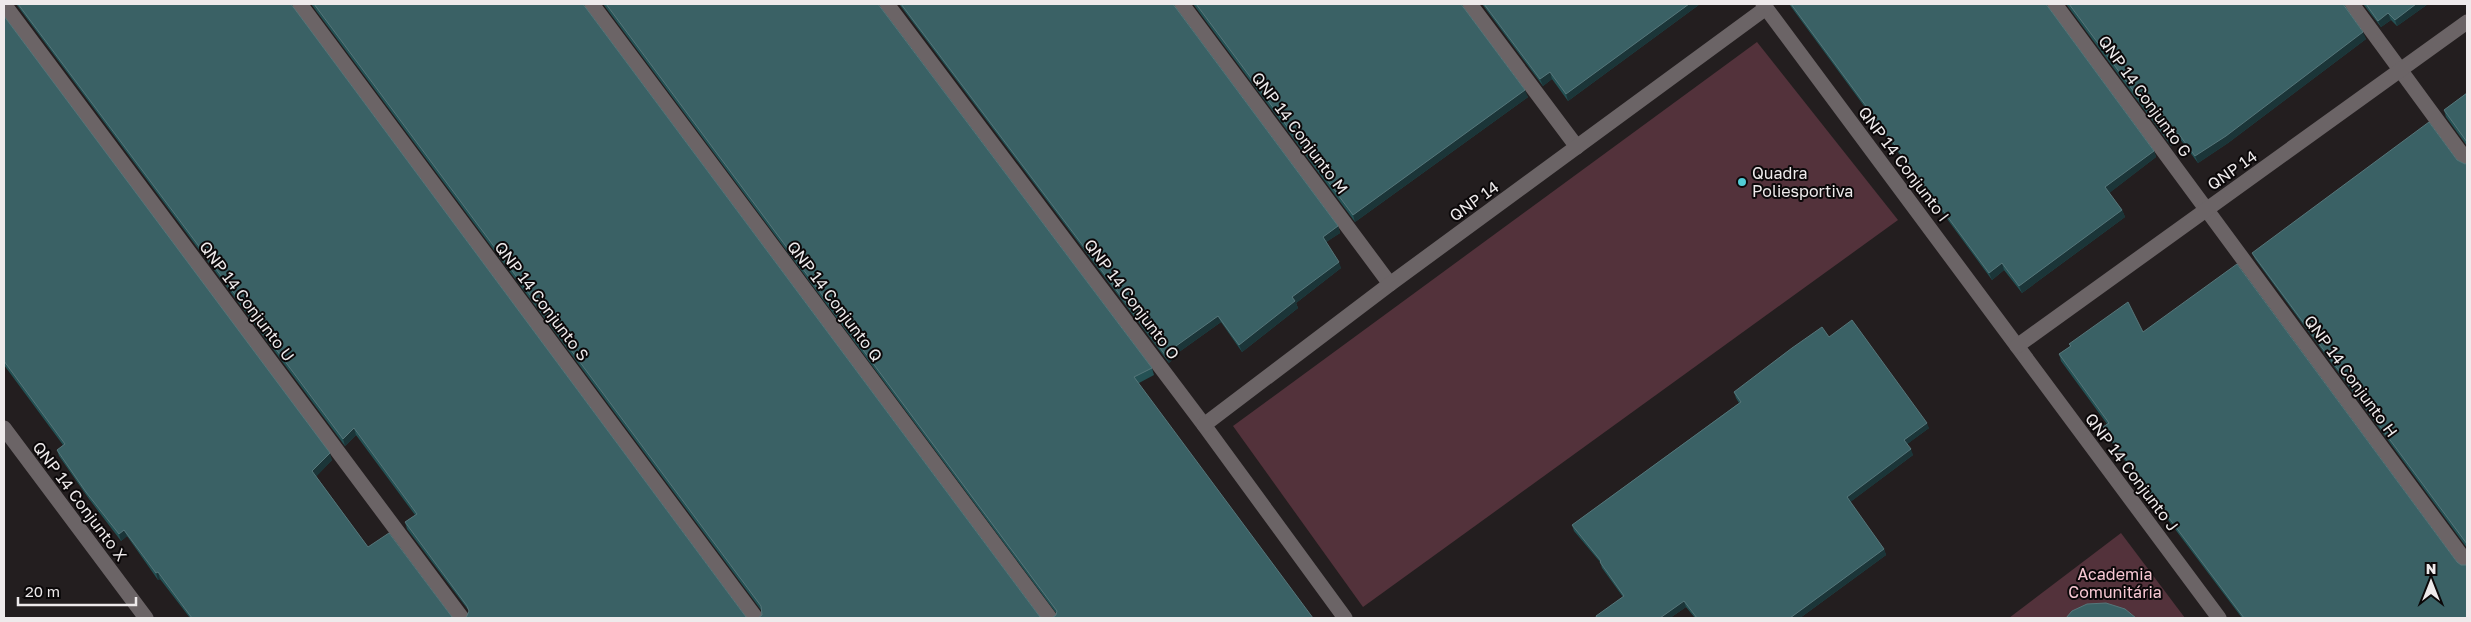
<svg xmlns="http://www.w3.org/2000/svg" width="2471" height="622" font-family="'Golos Text',sans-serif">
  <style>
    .green { fill: #53323b }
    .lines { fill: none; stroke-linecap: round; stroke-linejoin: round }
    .minor { stroke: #6b6466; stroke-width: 15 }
    .wall { fill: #245154 }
    .shaded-wall { fill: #1b3538 }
    .building { fill: #3a6165; stroke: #56767a }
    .poi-dot { fill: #51ccd5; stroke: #0b0809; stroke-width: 2 }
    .labels { text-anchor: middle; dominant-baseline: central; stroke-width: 4; stroke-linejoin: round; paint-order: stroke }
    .street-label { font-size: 16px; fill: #eeeaeb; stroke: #0b0809 }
    .poi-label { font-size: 16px; fill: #eeeaeb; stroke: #0b0809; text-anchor: start }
    .park-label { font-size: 16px; fill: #f8c8d3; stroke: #0b0809 }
  </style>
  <rect width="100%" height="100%" fill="#231e1f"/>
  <g class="green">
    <polygon points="1757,42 1898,220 1363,607 1233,426"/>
    <polygon points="2121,533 2185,618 2009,618"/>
  </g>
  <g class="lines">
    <g class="minor">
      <polyline points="4,4 462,618"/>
      <polyline points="300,4 756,618"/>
      <polyline points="592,4 1050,618"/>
      <polyline points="887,4 1204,425 1345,618"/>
      <polyline points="1182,4 1390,284"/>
      <polyline points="1470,4 1577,147"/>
      <polyline points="1763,4 2219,618"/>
      <polyline points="2055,4 2467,563"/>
      <polyline points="2352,4 2467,161"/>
      <polyline points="2017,346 2467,22"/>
      <polyline points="1204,425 1390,284 1766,8"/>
      <polyline points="4,428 146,618"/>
    </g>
  </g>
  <g class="wall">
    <polygon points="16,4 291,4 469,611 407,529 405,522 415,515 356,435 345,446"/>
    <polygon points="311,4 583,4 1040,617 762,615 761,610"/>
    <polygon points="603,4 879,4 879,5 1152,368 1154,375 1139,383 1056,615 1056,613"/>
    <polygon points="899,4 1174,4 1174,5 1338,226 1340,233 1326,242 1341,268 1296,303 1298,308 1242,352 1221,322 1179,352 1169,363"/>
    <polygon points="1193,4 1462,4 1462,5 1528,97 1355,222"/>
    <polygon points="1482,4 1700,4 1568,101 1552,79 1543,86"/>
    <polygon points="1789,4 2046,4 2154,151 2156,157 2109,193 2122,210 2125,217 2022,293 2004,270 1992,280"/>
    <polygon points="2066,4 2344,4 2366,39 2228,143 2198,163 2180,139 2171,146"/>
    <polygon points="2363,4 2428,4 2397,26 2391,20 2381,27"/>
    <polygon points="4,16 332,460 316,476 368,547 452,617 455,618 190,618 160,579 158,580 127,536 121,541 89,499 59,456 57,450 63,445 4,365 4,366"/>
    <polygon points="2467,93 2467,146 2446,117 2444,110"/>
    <polygon points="2457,160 2465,164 2467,163 2467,548 2255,259 2252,253"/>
    <polygon points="2143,332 2467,618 2242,618 2150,496 2106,434 2103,427 2107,424 2061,361 2059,354 2070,346 2069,344"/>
    <polygon points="1829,337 1929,428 1907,444 1913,455 1850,502 1884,549 1886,555 1800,618 1695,618 1686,607 1670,618 1597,618 1596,616 1623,597 1602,568 1600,562 1574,531 1572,525 1739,403 1736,398 1734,392"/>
  </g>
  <g class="shaded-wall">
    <polygon points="1689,4 1700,4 1568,101 1566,94"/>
    <polygon points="2416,4 2428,4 2397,26 2395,20"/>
    <polygon points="2388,13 2391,20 2381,27 2378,21"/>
    <polygon points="2363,32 2366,39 2228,143 2198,163 2195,156"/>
    <polygon points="1550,72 1552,79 1543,86 1540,79"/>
    <polygon points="1525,90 1528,97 1355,222 1353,215"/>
    <polygon points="2178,133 2180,139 2171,146 2169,139"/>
    <polygon points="2154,151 2156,157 2108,194 2105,187"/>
    <polygon points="2122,210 2125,217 2022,293 2019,286"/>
    <polygon points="1338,226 1340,233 1325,243 1323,237"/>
    <polygon points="1339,262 1341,268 1296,303 1298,308 1242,352 1239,345 1292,297"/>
    <polygon points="2002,263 2004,270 1992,280 1989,273"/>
    <polygon points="1218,316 1221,322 1179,352 1169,363 1166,356 1176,346"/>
    <polygon points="1927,423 1929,428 1906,445 1904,440"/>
    <polygon points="354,428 356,435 345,446 343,439"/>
    <polygon points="1911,449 1913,455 1849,503 1847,497"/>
    <polygon points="330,453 332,460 315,478 312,471"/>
    <polygon points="124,530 127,536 121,541 119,534"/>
    <polygon points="1884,549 1886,555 1800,618 1790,618"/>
    <polygon points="158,572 160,579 158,580 156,573"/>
    <polygon points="1684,601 1686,607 1670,618 1660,618"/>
  </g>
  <g class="building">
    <polygon points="18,4 291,4 746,617 749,618 466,618 469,611 467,606 405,522 417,514 354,428 343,439"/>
    <polygon points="314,4 583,4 1040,617 1044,618 758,618 762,615 761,606"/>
    <polygon points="606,4 878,4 1152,368 1134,377 1313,618 1052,618 1056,615 1057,611"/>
    <polygon points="901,4 1173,4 1338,226 1323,237 1339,262 1292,297 1295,301 1239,345 1218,316 1176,346 1166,356"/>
    <polygon points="1196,4 1461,4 1525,90 1353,215"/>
    <polygon points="1484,4 1689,4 1566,94 1550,72 1540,79"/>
    <polygon points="1791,4 2046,4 2154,151 2105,187 2122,210 2019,286 2002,263 1989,273"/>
    <polygon points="2069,4 2343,4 2363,32 2226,136 2195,156 2178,133 2169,139"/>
    <polygon points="2366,4 2416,4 2395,20 2388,13 2378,21"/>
    <polygon points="4,16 330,453 312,471 368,547 389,533 452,617 455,618 192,618 158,572 156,573 124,530 119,534 86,492 57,450 65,444 4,361"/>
    <polygon points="2467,93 2467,142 2444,110"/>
    <polygon points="2429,122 2457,160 2465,164 2467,163 2467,544 2252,253"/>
    <polygon points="2237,264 2457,562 2461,565 2467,565 2467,618 2244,618 2148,490 2103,427 2109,423 2059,354 2071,346 2069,344 2128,302 2143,332"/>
    <polygon points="1852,320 1927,423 1904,440 1911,449 1847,497 1884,549 1790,618 1697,618 1684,601 1660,618 1597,618 1596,616 1624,596 1600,562 1601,561 1572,525 1741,402 1734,392 1792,348 1822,327 1829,337"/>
    <polygon points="2106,603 2125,609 2136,618 2066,618 2072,611 2087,604"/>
  </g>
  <circle class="poi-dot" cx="1742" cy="182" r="5"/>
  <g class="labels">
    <g class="street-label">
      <text transform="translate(2145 96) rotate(54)">QNP 14 Conjunto G</text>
      <text transform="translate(1300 133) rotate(53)">QNP 14 Conjunto M</text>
      <text transform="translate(1904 164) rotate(53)">QNP 14 Conjunto I</text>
      <text transform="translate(2232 170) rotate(-35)">QNP 14</text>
      <text transform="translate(1474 201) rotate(-36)">QNP 14</text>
      <text transform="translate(1132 299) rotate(53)">QNP 14 Conjunto O</text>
      <text transform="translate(247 301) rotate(53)">QNP 14 Conjunto U</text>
      <text transform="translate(542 301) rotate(53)">QNP 14 Conjunto S</text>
      <text transform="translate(835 301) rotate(53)">QNP 14 Conjunto Q</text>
      <text transform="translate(2351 376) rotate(54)">QNP 14 Conjunto H</text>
      <text transform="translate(2132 472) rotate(53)">QNP 14 Conjunto J</text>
      <text transform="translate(80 501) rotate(53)">QNP 14 Conjunto X</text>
    </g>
    <g class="poi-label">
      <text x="1752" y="173">Quadra<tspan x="1752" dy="18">Poliesportiva</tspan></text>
    </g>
    <g class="park-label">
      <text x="2115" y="574">Academia<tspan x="2115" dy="18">Comunitária</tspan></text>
    </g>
  </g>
  <rect width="2471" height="622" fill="none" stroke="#eeeaeb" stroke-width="10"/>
  <g transform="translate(2431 582)" stroke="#0b0809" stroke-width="4" paint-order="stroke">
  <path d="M0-4L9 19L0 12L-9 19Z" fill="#eeeaeb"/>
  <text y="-8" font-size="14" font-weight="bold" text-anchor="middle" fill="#eeeaeb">N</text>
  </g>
  <path d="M18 597v8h118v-8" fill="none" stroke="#eeeaeb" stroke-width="2.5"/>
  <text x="25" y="597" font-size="15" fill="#eeeaeb" stroke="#0b0809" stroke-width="4" paint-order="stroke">20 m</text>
</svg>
